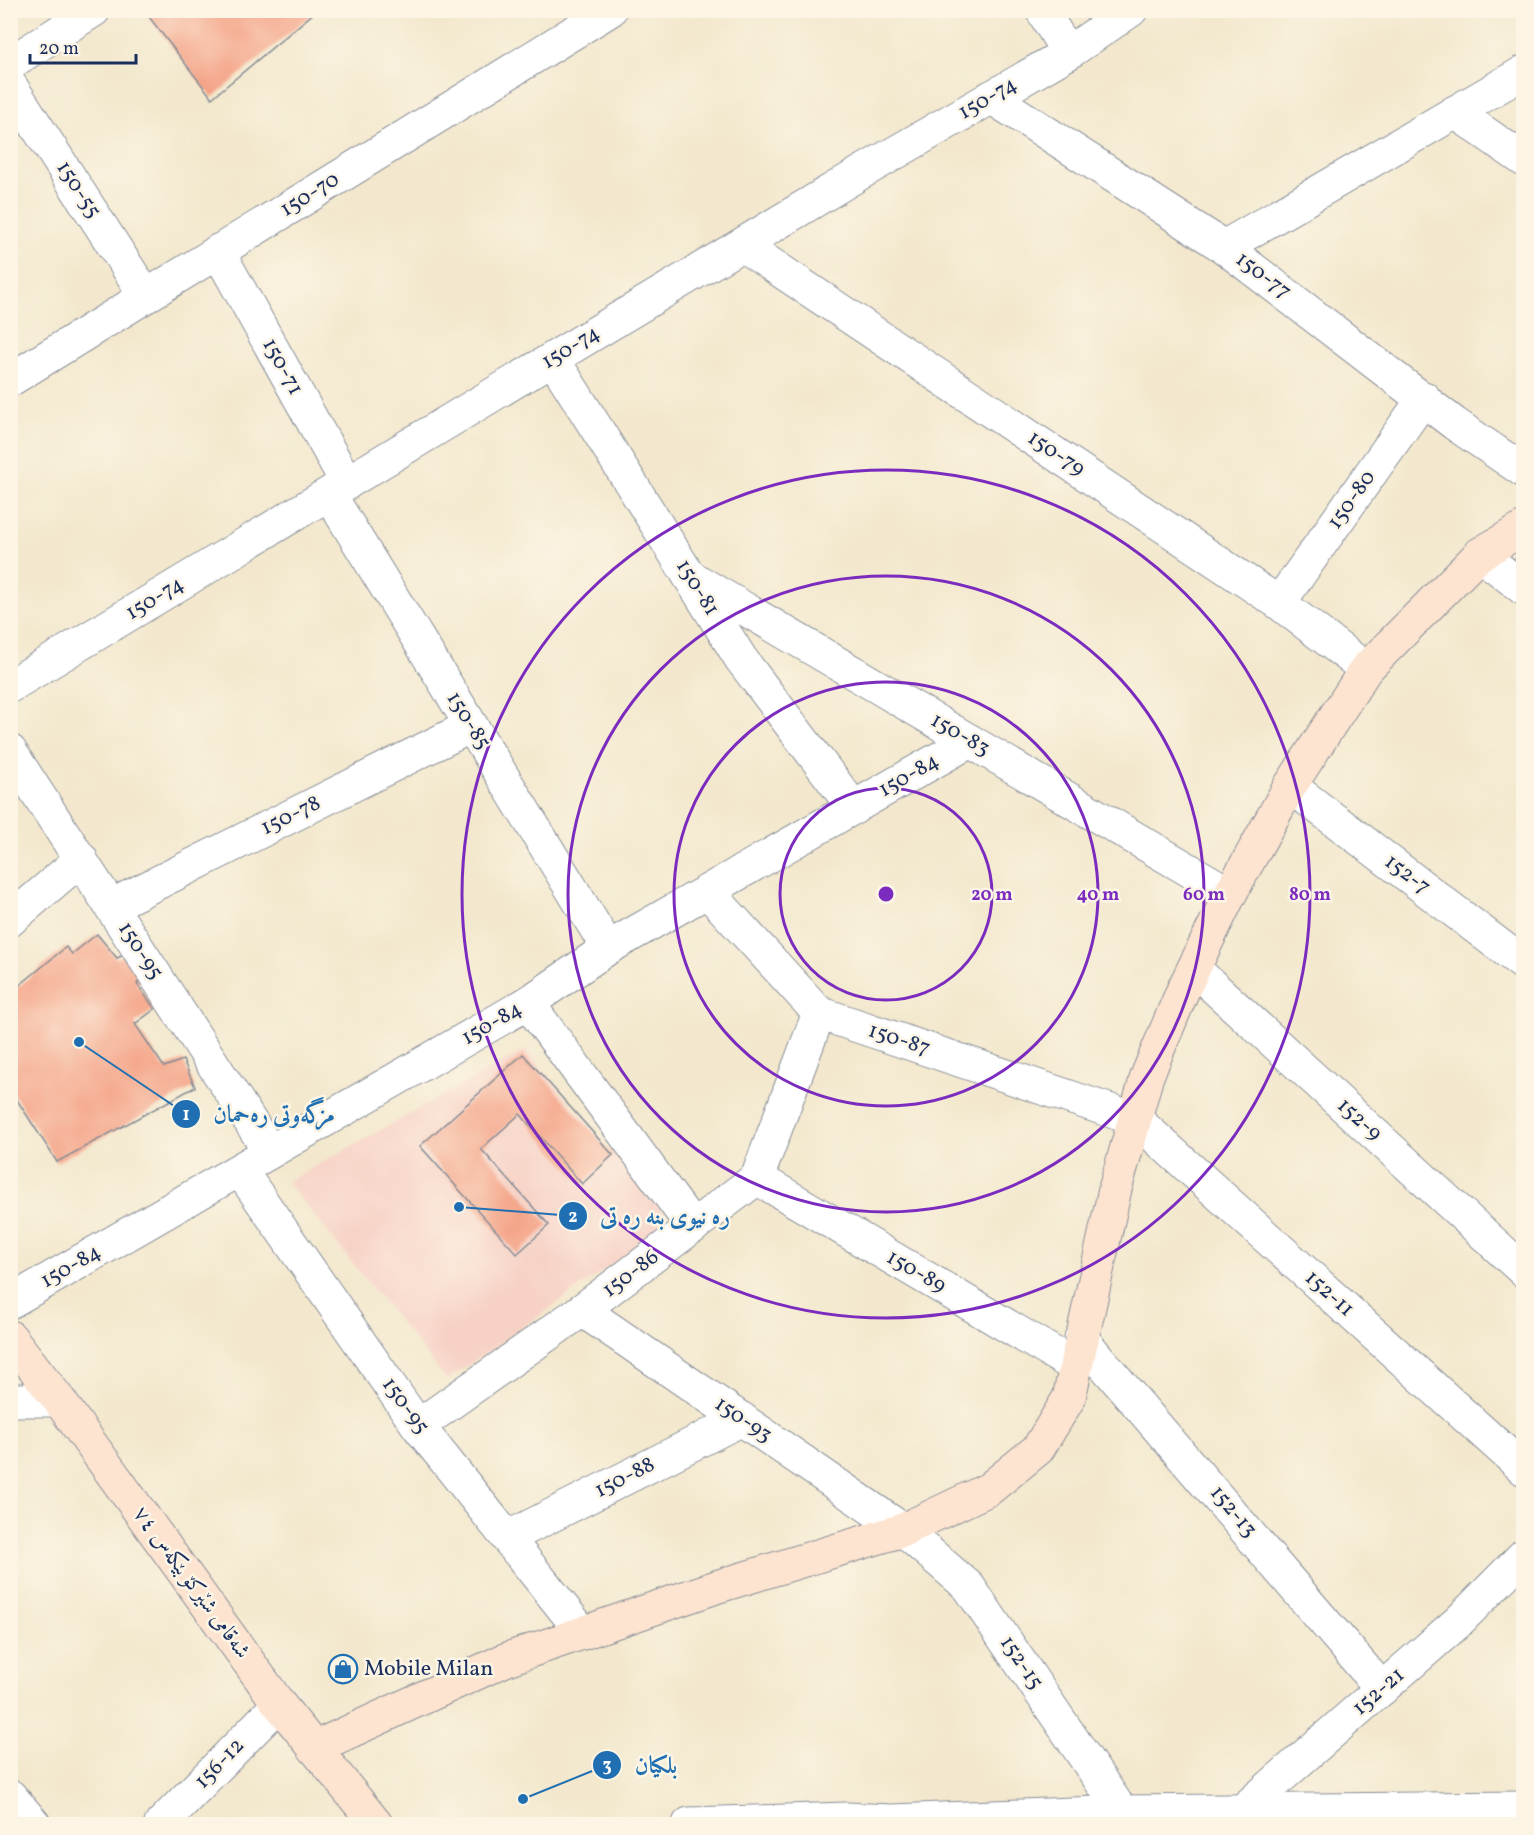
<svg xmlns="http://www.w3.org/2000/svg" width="1534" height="1835" font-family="Vollkorn,Amiri,serif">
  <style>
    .built { fill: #f7d1c6 }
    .building { fill: #f4a386 }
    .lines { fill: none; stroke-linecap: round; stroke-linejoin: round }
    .street-casing { stroke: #878c96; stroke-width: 35 }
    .secondary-casing { stroke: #878c96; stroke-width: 35 }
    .street { stroke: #fff; stroke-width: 33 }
    .secondary { stroke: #fde4d0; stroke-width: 33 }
    .ring { fill: none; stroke: #7b2cbf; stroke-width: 3 }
    .labels { text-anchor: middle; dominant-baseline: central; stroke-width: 5; stroke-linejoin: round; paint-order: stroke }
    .street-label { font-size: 22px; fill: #1b2f5e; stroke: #fcf5e5 }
    .poi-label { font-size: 22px; fill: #1b2f5e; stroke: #fcf5e5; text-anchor: start }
    .centre { fill: #7b2cbf; stroke: #fcf5e5; stroke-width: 3 }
    .ring-label { font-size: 18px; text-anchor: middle; font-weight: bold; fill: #7b2cbf; stroke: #fcf5e5; stroke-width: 5; stroke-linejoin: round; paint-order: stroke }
    .leader { fill: none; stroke: #1f6fb2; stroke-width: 2 }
    .callout-dot { fill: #1f6fb2; stroke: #fcf5e5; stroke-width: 2 }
    .mark-label { font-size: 18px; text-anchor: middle; font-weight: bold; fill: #fff }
    .callout-label { font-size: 24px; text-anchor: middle; font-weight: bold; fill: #1f6fb2; stroke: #fcf5e5; stroke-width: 5; stroke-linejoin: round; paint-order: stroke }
  </style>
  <rect width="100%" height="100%" fill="#fcf5e5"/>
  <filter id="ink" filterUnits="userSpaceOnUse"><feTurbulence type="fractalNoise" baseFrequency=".0167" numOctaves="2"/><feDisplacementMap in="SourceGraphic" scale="12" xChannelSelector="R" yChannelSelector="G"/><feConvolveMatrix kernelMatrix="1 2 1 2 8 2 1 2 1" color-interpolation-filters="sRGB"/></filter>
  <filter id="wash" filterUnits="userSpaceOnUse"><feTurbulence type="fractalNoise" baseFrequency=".008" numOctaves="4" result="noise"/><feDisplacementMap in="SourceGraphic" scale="24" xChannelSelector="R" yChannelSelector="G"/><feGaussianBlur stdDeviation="1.35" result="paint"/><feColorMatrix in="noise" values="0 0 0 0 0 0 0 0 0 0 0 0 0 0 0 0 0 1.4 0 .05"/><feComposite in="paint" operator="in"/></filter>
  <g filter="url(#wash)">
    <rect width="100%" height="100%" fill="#f3e8cd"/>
    <polygon class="built" points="525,1050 672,1223 447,1380 287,1182"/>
    <g id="blocks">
      <g class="building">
        <polygon points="159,10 314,10 315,12 212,98 149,17"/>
        <polygon points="97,934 117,958 124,955 142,977 137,984 155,1009 135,1024 164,1067 183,1060 195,1087 57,1162 10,1089 10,984 15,989 66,947 72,954"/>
        <polygon points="523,1054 613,1155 582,1184 520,1114 481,1149 549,1225 517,1254 420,1146"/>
      </g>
    </g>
  </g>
  <g filter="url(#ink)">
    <use href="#blocks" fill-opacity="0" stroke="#878c96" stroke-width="1.5"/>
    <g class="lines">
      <g class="street-casing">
        <g id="street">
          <polyline points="1042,10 1068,53"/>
          <polyline points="10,63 94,10"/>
          <polyline points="10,85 146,296"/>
          <polyline points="991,97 1224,247 1455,424 1524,471"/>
          <polyline points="1455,112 1524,160"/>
          <polyline points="742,245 1279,603 1366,669"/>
          <polyline points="1224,247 1524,72"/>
          <polyline points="218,251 347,483"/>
          <polyline points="553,359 741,659 854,808"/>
          <polyline points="10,380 610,10"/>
          <polyline points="329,494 608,948"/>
          <polyline points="1480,554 1524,589"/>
          <polyline points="689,576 1230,894"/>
          <polyline points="1279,603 1424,398"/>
          <polyline points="10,686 862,172 1068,53 1131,10"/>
          <polyline points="10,751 270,1152"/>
          <polyline points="1290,786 1524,964"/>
          <polyline points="709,893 819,1013 1135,1119 1524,1469"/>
          <polyline points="111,906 471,726"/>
          <polyline points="10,920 81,859"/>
          <polyline points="1194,969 1524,1271"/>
          <polyline points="528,1003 693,1227"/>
          <polyline points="240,1170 418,1426 583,1633"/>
          <polyline points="757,1178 1075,1366"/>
          <polyline points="10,1302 528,1003 608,948 970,741"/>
          <polyline points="582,1310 903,1530 969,1587 1122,1812"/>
          <polyline points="1081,1338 1382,1689"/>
          <polyline points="10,1400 59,1400"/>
          <polyline points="418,1426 582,1310 757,1178 819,1013"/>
          <polyline points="507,1538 742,1419"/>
          <polyline points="10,1796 34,1824"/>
          <polyline points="1246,1819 1241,1812 1458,1622 1524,1555"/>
          <polyline points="161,1824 279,1704"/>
          <polyline points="689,1824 846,1819 892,1821 1122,1812 1524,1808"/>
        </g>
      </g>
      <g class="secondary-casing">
        <g id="secondary">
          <polyline points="10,1337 59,1400 279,1704 376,1824"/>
          <polyline points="314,1748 507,1659 719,1586 903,1530 989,1489 1038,1449 1069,1398 1115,1189 1147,1076 1183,990 1230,894 1290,786 1366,669 1480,554 1524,528"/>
        </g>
      </g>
      <use href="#street" class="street"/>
      <use href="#secondary" class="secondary"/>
    </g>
  </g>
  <g class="ring">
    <circle cx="886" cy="894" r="106"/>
    <circle cx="886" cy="894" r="212"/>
    <circle cx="886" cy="894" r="318"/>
    <circle cx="886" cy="894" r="424"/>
  </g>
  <defs>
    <g id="shop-ring" transform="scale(1.5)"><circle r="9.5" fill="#fcf5e5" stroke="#1f6fb2" stroke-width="1.5"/><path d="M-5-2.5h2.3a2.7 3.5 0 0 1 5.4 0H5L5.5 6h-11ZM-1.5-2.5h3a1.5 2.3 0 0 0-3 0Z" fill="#1f6fb2"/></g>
  </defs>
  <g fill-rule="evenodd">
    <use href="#shop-ring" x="343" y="1669"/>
  </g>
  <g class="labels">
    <g class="street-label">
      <text transform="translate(988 99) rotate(-30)">150-74</text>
      <text transform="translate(78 190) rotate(57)">150-55</text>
      <text transform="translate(310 195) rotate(-32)">150-70</text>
      <text transform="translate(1263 276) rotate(37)">150-77</text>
      <text transform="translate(571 348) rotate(-31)">150-74</text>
      <text transform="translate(282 367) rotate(61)">150-71</text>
      <text transform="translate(1056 454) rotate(34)">150-79</text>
      <text transform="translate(1352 500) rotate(-55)">150-80</text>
      <text transform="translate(697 588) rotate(58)">150-81</text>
      <text transform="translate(155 599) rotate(-31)">150-74</text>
      <text transform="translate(468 721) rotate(58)">150-85</text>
      <text transform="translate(960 735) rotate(30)">150-83</text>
      <text transform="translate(909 776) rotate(-30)">150-84</text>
      <text transform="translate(291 816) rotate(-26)">150-78</text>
      <text transform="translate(1407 875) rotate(37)">152-7</text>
      <text transform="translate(140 951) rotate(57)">150-95</text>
      <text transform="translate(492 1024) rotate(-30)">150-84</text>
      <text transform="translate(899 1040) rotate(18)">150-87</text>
      <text transform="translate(1359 1120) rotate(42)">152-9</text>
      <text transform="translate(71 1267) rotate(-30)">150-84</text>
      <text transform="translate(916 1272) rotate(30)">150-89</text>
      <text transform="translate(631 1274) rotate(-37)">150-86</text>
      <text transform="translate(1329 1294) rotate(42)">152-11</text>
      <text transform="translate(405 1406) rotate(54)">150-95</text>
      <text transform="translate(743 1420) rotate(34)">150-93</text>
      <text transform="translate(625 1478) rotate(-27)">150-88</text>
      <text transform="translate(1233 1512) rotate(50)">152-13</text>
      <text transform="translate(191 1583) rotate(54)">شەقامی شێرکۆ بێکەس ٧٤</text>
      <text transform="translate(1021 1663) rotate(56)">152-15</text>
      <text transform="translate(1379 1692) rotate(-41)">152-21</text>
      <text transform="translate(220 1764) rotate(-46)">156-12</text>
    </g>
    <g class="poi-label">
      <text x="364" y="1669">Mobile Milan</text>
    </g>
  </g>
  <circle cx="886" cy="894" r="9" class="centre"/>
  <g class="ring-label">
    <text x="992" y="900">20 m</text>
    <text x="1098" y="900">40 m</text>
    <text x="1204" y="900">60 m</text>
    <text x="1310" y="900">80 m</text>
  </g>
  <path class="leader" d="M79 1042L186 1114M459 1207L573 1216M523 1799L607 1765"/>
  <g class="callout-dot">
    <circle cx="79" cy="1042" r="6"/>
    <circle cx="459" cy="1207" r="6"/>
    <circle cx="523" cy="1799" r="6"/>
    <circle cx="186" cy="1114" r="15"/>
    <circle cx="573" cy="1216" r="15"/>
    <circle cx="607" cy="1765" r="15"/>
  </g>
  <g class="mark-label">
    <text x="186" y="1120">1</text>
    <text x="573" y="1222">2</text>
    <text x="607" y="1771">3</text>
  </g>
  <g class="callout-label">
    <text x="274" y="1122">مزگەوتی رەحمان</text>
    <text x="665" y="1224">ره نیوی بنه ره تی</text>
    <text x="656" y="1773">بلكيان</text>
  </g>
  <rect width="1534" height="1835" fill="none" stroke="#fcf5e5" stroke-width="36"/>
  <path d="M30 54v9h106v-9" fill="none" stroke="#1b2f5e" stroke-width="3"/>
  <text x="39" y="54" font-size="18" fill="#1b2f5e" stroke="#fcf5e5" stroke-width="4.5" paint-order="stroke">20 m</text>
</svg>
